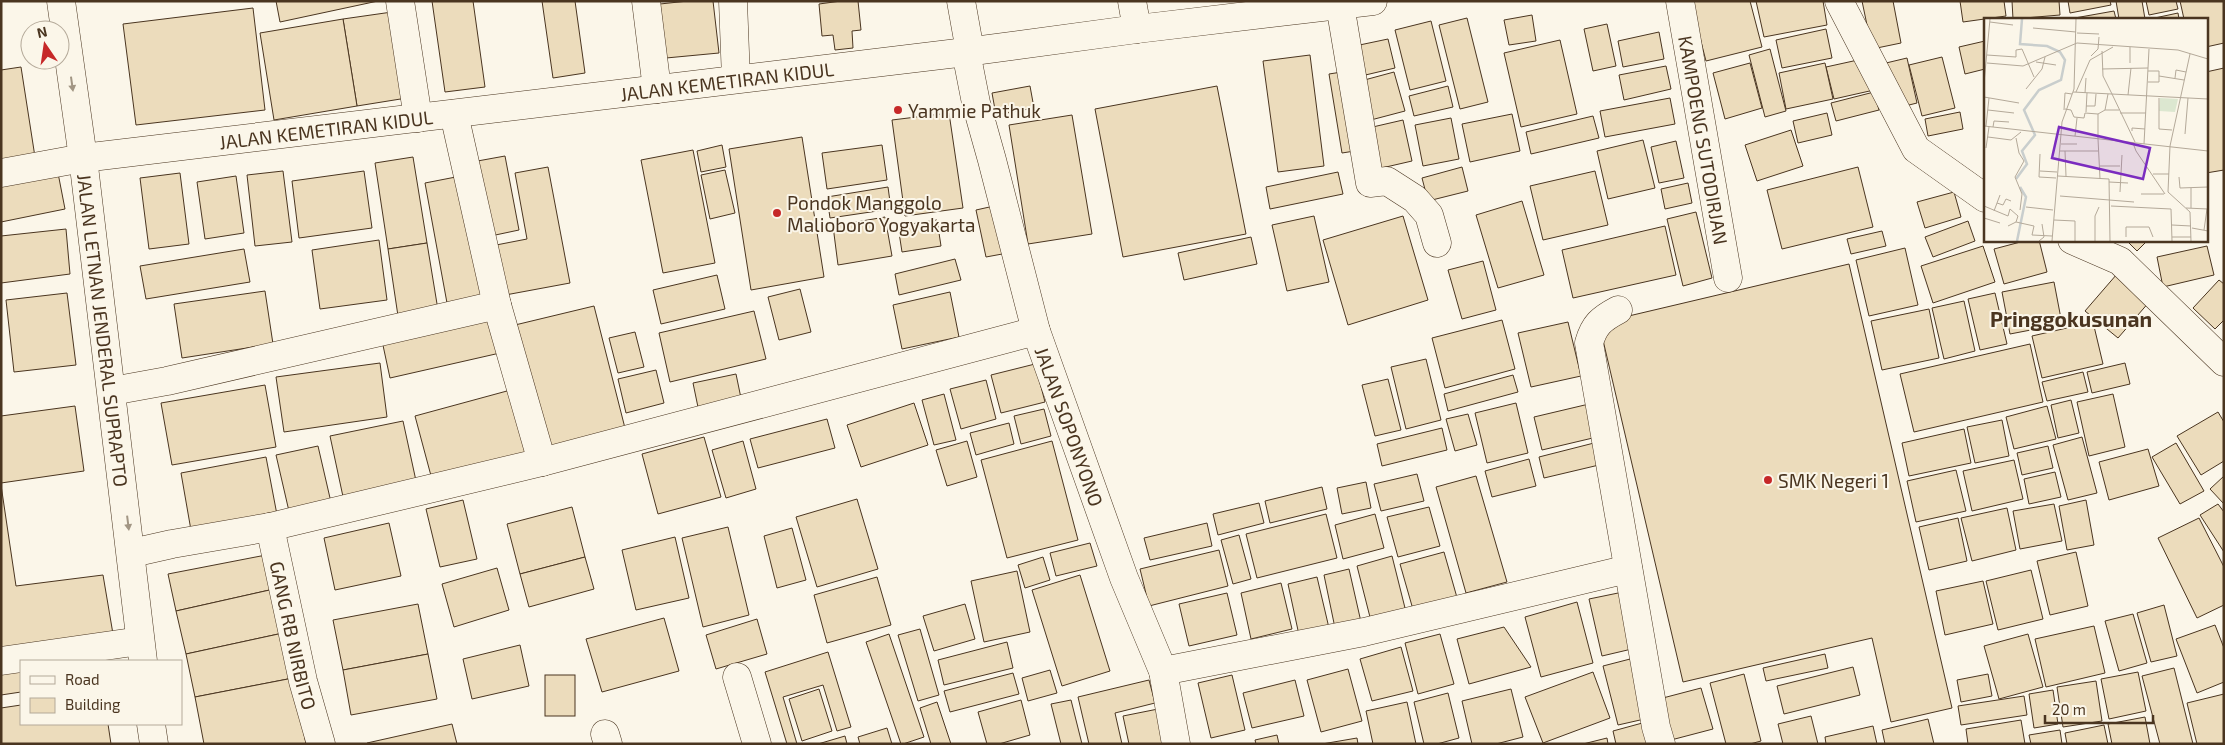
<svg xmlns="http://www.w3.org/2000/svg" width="2225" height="745" font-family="'Exo 2',sans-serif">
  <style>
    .building { fill: #ecdcbc; stroke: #4a3520 }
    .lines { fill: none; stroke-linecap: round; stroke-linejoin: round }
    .minor-casing { stroke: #4a3520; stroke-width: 29 }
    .major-casing { stroke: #4a3520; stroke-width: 29 }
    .minor { stroke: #fbf6e9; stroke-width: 28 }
    .major { stroke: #fbf6e9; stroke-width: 28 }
    .oneway { fill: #a29684 }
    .poi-dot { fill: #c62828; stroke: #fbf6e9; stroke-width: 2 }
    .labels { text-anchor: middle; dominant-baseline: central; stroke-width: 4; stroke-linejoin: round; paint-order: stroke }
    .street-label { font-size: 19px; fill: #4a3520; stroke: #fbf6e9 }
    .poi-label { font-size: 19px; fill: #4a3520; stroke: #fbf6e9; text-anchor: start }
    .quarter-label { font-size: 21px; font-weight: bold; fill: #4a3520; stroke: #fbf6e9 }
    .inset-river { fill: none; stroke: #c9cecd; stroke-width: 2.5 }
    .inset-road { fill: none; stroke: #b4a999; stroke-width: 1 }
    .view { fill: #7b2cbf; fill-opacity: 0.15; stroke: #7b2cbf; stroke-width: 2.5 }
    .inset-edge { fill: none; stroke: #4a3520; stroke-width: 2.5 }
  </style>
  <rect width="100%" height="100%" fill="#fbf6e9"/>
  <g class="building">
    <polygon points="276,1 378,1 280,22"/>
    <polygon points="432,1 473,1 485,87 445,92"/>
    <polygon points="542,1 575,1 585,73 553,78"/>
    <polygon points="688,1 713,1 719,53 666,58 660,4"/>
    <polygon points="841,1 858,1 861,30 852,31 853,48 835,50 833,35 822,36 819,4"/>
    <polygon points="1697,1 1750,1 1762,47 1706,61 1691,3"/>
    <polygon points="1756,1 1823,1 1827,25 1764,37"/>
    <polygon points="1862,1 1893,1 1901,43 1872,49"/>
    <polygon points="1960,1 2004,1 2006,16 1963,22"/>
    <polygon points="2012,1 2059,1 2060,15 2013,19"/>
    <polygon points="2068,1 2110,1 2111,5 2070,13"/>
    <polygon points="2116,1 2142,1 2145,19 2119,19"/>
    <polygon points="2146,1 2176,1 2178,9 2149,15"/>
    <polygon points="2180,1 2224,1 2224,43 2206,47 2206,19 2184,19"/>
    <polygon points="253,8 265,110 136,125 123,24"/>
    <polygon points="399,11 413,97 357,106 343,19"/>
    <polygon points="2114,11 2116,19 2069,19"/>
    <polygon points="2178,13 2179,19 2150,19"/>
    <polygon points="1532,15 1536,41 1509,45 1504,20"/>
    <polygon points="1467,18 1488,102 1460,109 1439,25"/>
    <polygon points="343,19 357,106 274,120 260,33"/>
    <polygon points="1431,21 1446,81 1410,90 1395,30"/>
    <polygon points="1607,24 1616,66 1593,71 1584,29"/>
    <polygon points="1826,29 1832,58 1782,68 1776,40"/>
    <polygon points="1659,32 1664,59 1623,67 1618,41"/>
    <polygon points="1388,39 1395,68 1357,77 1350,47"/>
    <polygon points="1560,40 1577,114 1521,127 1504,53"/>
    <polygon points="1985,41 1985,69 1965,74 1959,47"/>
    <polygon points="1770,49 1786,111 1765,117 1749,55"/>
    <polygon points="1310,55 1324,166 1278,172 1263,61"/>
    <polygon points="1942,57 1955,108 1922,116 1909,65"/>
    <polygon points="1867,58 1874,90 1834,99 1826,67"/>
    <polygon points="1907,58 1917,103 1897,108 1886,63"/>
    <polygon points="1750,63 1762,108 1725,119 1713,73"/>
    <polygon points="1825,63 1833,99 1786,109 1779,73"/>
    <polygon points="1666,66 1671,89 1624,100 1619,75"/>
    <polygon points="21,67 35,157 1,163 1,70"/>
    <polygon points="2224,68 2224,170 2206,173 2206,72"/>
    <polygon points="1348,71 1361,150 1342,153 1329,74"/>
    <polygon points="1394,72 1405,111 1367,121 1357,82"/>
    <polygon points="1030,86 1034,108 996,115 992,93"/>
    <polygon points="1217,86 1246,234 1123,257 1095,109"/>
    <polygon points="1448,86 1453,107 1414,116 1409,96"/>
    <polygon points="1874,92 1879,110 1836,121 1831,103"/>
    <polygon points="1670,98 1675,124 1605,137 1600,111"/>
    <polygon points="1960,112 1963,129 1928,136 1925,119"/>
    <polygon points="949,113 963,208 905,216 892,120"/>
    <polygon points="1827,113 1832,135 1798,143 1793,121"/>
    <polygon points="1512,114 1520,151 1470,162 1462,124"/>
    <polygon points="1072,115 1092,234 1028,244 1009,125"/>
    <polygon points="1593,116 1599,138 1531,154 1526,132"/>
    <polygon points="1451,118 1459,159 1423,166 1415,125"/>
    <polygon points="1403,120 1412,161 1373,170 1364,129"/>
    <polygon points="1791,130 1803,166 1757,181 1745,145"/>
    <polygon points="802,137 824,277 751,290 729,149"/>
    <polygon points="1643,140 1655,188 1608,199 1597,151"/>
    <polygon points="1676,141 1684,178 1659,183 1651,147"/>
    <polygon points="722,145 726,167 701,172 697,151"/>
    <polygon points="882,145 887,180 827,189 822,153"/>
    <polygon points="693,150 715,263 663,273 641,160"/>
    <polygon points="505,156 519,230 486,237 472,162"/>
    <polygon points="413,157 427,243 388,249 375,163"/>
    <polygon points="548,167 570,283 500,296 491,246 527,239 515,173"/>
    <polygon points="1462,167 1468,191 1428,201 1422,178"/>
    <polygon points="1858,167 1873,227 1782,249 1767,190"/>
    <polygon points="725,170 735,213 710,219 701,175"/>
    <polygon points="283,171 292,242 255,246 247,175"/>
    <polygon points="364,171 372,228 299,238 292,181"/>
    <polygon points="1595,171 1608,225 1543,240 1530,186"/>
    <polygon points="1338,172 1343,194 1270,209 1266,187"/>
    <polygon points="58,173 65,209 1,222 1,184"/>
    <polygon points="180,173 189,244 149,249 140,178"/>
    <polygon points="466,175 489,295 447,303 425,183"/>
    <polygon points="236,176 244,233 205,239 197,182"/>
    <polygon points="1688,183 1692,203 1665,209 1661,189"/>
    <polygon points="888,187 891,209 830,218 827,197"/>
    <polygon points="1954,192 1961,217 1925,228 1917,202"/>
    <polygon points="1522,201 1544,275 1498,288 1476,215"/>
    <polygon points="1003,204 1013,252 986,257 976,210"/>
    <polygon points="1696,212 1712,278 1683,286 1667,219"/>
    <polygon points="1314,216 1329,282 1287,291 1272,225"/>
    <polygon points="1403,216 1428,300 1348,325 1323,240"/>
    <polygon points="885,217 892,256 838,265 833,226"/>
    <polygon points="937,220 941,246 902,252 898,226"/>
    <polygon points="1968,221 1975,241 1933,257 1925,237"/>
    <polygon points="1665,226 1676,275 1573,298 1562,250"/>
    <polygon points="66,229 70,274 1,283 1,236"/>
    <polygon points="1882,231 1886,246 1851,254 1847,239"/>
    <polygon points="1251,237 1257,264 1184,280 1178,253"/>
    <polygon points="379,240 387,300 320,309 312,250"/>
    <polygon points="2028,240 2039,240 2047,272 2004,284 1994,249"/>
    <polygon points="2126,240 2148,240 2137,251"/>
    <polygon points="427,243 438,310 398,316 388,249"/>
    <polygon points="1983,246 1995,282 1933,303 1921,266"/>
    <polygon points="2207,246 2214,275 2163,287 2157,257"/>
    <polygon points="1905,248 1918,305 1869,316 1856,260"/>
    <polygon points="244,249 250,282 146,299 140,266"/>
    <polygon points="955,259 961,280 899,295 895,274"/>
    <polygon points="1483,261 1496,310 1462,319 1448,270"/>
    <polygon points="1849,264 1952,708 1891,722 1872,638 1683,682 1599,323"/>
    <polygon points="2117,274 2150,301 2118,338 2085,311"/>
    <polygon points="717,275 725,309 661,324 653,290"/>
    <polygon points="2219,280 2224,284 2224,320 2215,329 2193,308"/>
    <polygon points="2054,282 2062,324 2010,334 2002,292"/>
    <polygon points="800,289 811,332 779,340 768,297"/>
    <polygon points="265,291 273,344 182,358 174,304"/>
    <polygon points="950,292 959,337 902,349 893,305"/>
    <polygon points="67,293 76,365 14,372 6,300"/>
    <polygon points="1995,293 2007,344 1980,350 1968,299"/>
    <polygon points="1964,301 1975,351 1944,359 1932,308"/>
    <polygon points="594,306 627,436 547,455 515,325"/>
    <polygon points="1929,309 1939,358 1882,370 1871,321"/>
    <polygon points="754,311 766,359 670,382 659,333"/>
    <polygon points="491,312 500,353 390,378 381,336"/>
    <polygon points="1502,320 1515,369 1445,388 1432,338"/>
    <polygon points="1568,322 1581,376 1531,387 1518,333"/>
    <polygon points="2093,322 2103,364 2042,378 2032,336"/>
    <polygon points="635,332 644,367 618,373 609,338"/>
    <polygon points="2030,344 2043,402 1914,432 1900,374"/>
    <polygon points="1426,359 1441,420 1406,429 1391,367"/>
    <polygon points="380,363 387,417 284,432 276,377"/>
    <polygon points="2125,363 2130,384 2092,393 2087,372"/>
    <polygon points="1035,364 1045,402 1001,413 991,375"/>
    <polygon points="656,370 664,403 626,413 618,379"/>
    <polygon points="2083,372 2088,392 2047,401 2042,382"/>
    <polygon points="736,374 742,403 699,412 693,383"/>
    <polygon points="1513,375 1518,392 1448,411 1444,394"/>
    <polygon points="1388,379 1401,430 1375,436 1362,385"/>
    <polygon points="986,380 996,419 961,429 950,389"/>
    <polygon points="265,385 276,447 172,465 161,403"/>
    <polygon points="518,388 538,459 434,487 415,416"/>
    <polygon points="944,394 956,440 934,445 922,400"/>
    <polygon points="2113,394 2125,447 2089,456 2077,402"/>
    <polygon points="2071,400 2079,433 2058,438 2051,405"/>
    <polygon points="914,403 928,445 861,467 847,425"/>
    <polygon points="1516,403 1528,453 1487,463 1475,413"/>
    <polygon points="1589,404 1597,437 1542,450 1534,417"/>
    <polygon points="75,406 84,471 1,483 1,416"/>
    <polygon points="2047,406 2056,439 2014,449 2006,417"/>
    <polygon points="1044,409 1051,436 1021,444 1014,416"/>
    <polygon points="2218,412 2224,422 2224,461 2201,475 2177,436"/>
    <polygon points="1468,414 1477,445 1455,451 1446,419"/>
    <polygon points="827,419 835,448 758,468 750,439"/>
    <polygon points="2002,420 2009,456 1975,463 1967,427"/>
    <polygon points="403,421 418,490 345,506 330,436"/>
    <polygon points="1009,423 1014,444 976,455 970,433"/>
    <polygon points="1442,428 1447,450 1382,466 1377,444"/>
    <polygon points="1964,429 1971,463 1909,476 1902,443"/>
    <polygon points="704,437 721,497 658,514 642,454"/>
    <polygon points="2082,437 2097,493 2068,500 2053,445"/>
    <polygon points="743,441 756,489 726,498 712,450"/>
    <polygon points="967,441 977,477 947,486 936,450"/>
    <polygon points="1052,441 1078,540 1007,558 981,460"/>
    <polygon points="1594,443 1599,465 1544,478 1539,457"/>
    <polygon points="2176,443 2204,491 2180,504 2152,457"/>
    <polygon points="318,446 333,511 291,520 276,455"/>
    <polygon points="2048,446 2053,468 2022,475 2017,453"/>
    <polygon points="2148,449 2159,486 2109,500 2099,462"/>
    <polygon points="266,457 278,520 192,536 181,473"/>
    <polygon points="1529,459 1536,486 1492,497 1485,471"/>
    <polygon points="2014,460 2023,499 1972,511 1963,471"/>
    <polygon points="1956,470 1966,511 1916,522 1907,481"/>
    <polygon points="2055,472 2061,497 2029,504 2024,479"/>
    <polygon points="1417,474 1424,501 1381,511 1374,484"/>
    <polygon points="1476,476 1507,582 1466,593 1436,487"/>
    <polygon points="2224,476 2224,504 2210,489"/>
    <polygon points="1366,482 1371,508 1342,514 1337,488"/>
    <polygon points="1,485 16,586 103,575 113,634 1,651"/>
    <polygon points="1322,487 1327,509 1270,523 1265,501"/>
    <polygon points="857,499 878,569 817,587 796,517"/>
    <polygon points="463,500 477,559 440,567 426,509"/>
    <polygon points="2086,500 2094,545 2067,550 2059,506"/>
    <polygon points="1259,503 1264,523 1218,535 1213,514"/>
    <polygon points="2054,504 2062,541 2020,549 2013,511"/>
    <polygon points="2218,504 2224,512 2224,552 2200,515"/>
    <polygon points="572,507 585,557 520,574 507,524"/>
    <polygon points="1429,507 1440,546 1398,557 1387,517"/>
    <polygon points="2007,508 2016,550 1972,561 1961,518"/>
    <polygon points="1326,514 1337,558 1257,578 1246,534"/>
    <polygon points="1375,514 1384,548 1343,559 1335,525"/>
    <polygon points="1958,518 1967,561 1929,570 1919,527"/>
    <polygon points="2199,518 2224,567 2224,605 2197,618 2158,538"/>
    <polygon points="389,523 401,576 335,590 324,538"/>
    <polygon points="1207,523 1212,546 1150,560 1144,538"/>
    <polygon points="728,527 749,615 703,627 682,538"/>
    <polygon points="792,528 806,580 777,588 764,536"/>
    <polygon points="1239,535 1251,579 1233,584 1221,540"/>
    <polygon points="675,537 689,598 636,610 622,550"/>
    <polygon points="1090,543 1097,566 1056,576 1050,553"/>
    <polygon points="1219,550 1228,586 1149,606 1140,569"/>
    <polygon points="1444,552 1458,601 1414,613 1400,564"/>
    <polygon points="2076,552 2088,606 2050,615 2037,561"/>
    <polygon points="266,555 274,589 176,611 168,574"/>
    <polygon points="1392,556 1407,616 1372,625 1357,566"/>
    <polygon points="585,557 594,589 529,607 520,574"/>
    <polygon points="1043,557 1050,580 1025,588 1018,565"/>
    <polygon points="497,568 509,610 454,627 442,584"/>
    <polygon points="1349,569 1361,622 1335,628 1324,575"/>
    <polygon points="2031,570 2043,619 1998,630 1986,581"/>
    <polygon points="1017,571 1030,632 984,642 971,581"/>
    <polygon points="1080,575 1110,671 1062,686 1032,590"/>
    <polygon points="877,577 891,625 827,643 814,595"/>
    <polygon points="1317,577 1329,628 1299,635 1288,584"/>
    <polygon points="1983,581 1993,624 1945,635 1936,591"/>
    <polygon points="1281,583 1292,629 1251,639 1241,593"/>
    <polygon points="274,589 283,633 186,654 176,611"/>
    <polygon points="1623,592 1636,648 1602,656 1589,599"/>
    <polygon points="1227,593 1237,635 1189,646 1179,604"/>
    <polygon points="1577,602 1593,663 1541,677 1525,617"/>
    <polygon points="418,604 428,654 343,670 333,620"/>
    <polygon points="965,604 975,639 934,651 923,616"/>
    <polygon points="2164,605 2177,656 2151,662 2137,613"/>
    <polygon points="2133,614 2147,663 2119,671 2105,621"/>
    <polygon points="664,618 679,671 602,692 586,639"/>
    <polygon points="757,619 767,654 716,669 706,635"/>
    <polygon points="2215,625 2224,648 2224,682 2197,693 2176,639"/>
    <polygon points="2094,626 2105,673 2046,687 2035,639"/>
    <polygon points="1504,627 1531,667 1469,684 1457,639"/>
    <polygon points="920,629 939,695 918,701 898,635"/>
    <polygon points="283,633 293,678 195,697 186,654"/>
    <polygon points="889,634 924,737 903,744 901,744 866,642"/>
    <polygon points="1440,634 1454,684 1418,694 1405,643"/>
    <polygon points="2028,634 2043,687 1999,699 1984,646"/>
    <polygon points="1007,642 1013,668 944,685 938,660"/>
    <polygon points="520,645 529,686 472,699 463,659"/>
    <polygon points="1401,647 1413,691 1372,701 1360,659"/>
    <polygon points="828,652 851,727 837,731 823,685 783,697 797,744 787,744 765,672"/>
    <polygon points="428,654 437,699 351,715 343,670"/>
    <polygon points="1825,654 1828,668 1766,681 1763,668"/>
    <polygon points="1634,658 1649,718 1618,725 1603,666"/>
    <polygon points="21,664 21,692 1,695 1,667"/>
    <polygon points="1853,667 1860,695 1784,714 1777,686"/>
    <polygon points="2174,668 2193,744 2160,744 2142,676"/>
    <polygon points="1348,669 1362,721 1321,732 1307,680"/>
    <polygon points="1050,670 1057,693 1028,701 1022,678"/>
    <polygon points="1593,672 1610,718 1543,743 1525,697"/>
    <polygon points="2138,672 2146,711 2109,719 2101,679"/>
    <polygon points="1013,673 1019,694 950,712 944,691"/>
    <polygon points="1744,674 1761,741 1750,744 1726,744 1710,683"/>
    <polygon points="1988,674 1992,696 1961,702 1957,680"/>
    <rect x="545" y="675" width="30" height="41"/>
    <polygon points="1232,675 1245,730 1211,738 1198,683"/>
    <polygon points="293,678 306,744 204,744 195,697"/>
    <polygon points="1149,680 1155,703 1115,713 1122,744 1089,744 1078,697"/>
    <polygon points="1295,680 1304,716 1252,728 1243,693"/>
    <polygon points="2096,681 2102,721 2063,727 2057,687"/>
    <polygon points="1701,688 1713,729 1671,740 1659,699"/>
    <polygon points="819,689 832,731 802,741 789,699"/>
    <polygon points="1511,689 1523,737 1496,744 1472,744 1462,701"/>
    <polygon points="2053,690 2058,724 2034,728 2029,694"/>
    <polygon points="1448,693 1459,738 1437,744 1424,744 1414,702"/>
    <polygon points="2224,694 2224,744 2197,744 2187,703"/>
    <polygon points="2024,696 2027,715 1961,725 1958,706"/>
    <polygon points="1021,700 1030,735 999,744 987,744 978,712"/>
    <polygon points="1071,700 1082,744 1061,744 1051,704"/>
    <polygon points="937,702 951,744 931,744 920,708"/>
    <polygon points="1407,702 1416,744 1373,744 1366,711"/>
    <polygon points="21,705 21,724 108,724 111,744 1,744 1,708"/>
    <polygon points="1163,708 1170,744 1129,744 1123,716"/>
    <polygon points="1811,716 1818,744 1783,744 1778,724"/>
    <polygon points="2145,717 2150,744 2112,744 2108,724"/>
    <polygon points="1928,719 1934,744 1885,744 1882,730"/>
    <polygon points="2021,720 2025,744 1968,744 1966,729"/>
    <polygon points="1646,722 1652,744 1616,744 1613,731"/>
    <polygon points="452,724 457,744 367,744 367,743"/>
    <polygon points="2104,725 2108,744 2067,744 2065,733"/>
    <polygon points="1873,726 1877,744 1826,744 1825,737"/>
    <polygon points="887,728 892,744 860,744 858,737"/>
    <polygon points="2060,730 2062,744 2031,744 2029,735"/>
    <polygon points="1277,735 1279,744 1256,744 1255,740"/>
    <polygon points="845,736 847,744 818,744"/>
    <polygon points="1357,738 1358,744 1322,744"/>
    <polygon points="1607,738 1608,744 1583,744"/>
  </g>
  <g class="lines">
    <g class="minor-casing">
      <g id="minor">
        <polyline points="400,1 418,118"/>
        <polyline points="646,1 657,89"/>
        <polyline points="733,1 736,79"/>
        <polyline points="961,1 970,51"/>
        <polyline points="1132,1 1137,29"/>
        <path id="s1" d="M1680 1 1728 278"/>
        <polyline points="1839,1 1916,149 1985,198"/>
        <polyline points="1340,5 1370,183 1387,181 1415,199 1429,215 1437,243"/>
        <path id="s2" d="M966 52 976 103 992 160 1036 331 1124 578 1163 671 1176 744"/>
        <polyline points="454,114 497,305 542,462"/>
        <path id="s3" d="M1 173 83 158 966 52 1137 29 1373 1"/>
        <polyline points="2072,240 2120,261 2224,362"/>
        <path d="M1618 310C1601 319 1594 325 1589 343L1656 727 1661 744"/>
        <polyline points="112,391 167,381 497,305"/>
        <path id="s4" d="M270 527 303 681 321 744"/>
        <polyline points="132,553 172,544 270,527 542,462 1036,331"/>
        <polyline points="1,661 140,641"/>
        <polyline points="1163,671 1364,632 1628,569"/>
        <polyline points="737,677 757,744"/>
        <polyline points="605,734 608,744"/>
      </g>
    </g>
    <g class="major-casing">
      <g id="major">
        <path id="s5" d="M61 1 83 158 143 661"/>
        <polyline points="151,724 154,744"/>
      </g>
    </g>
    <use href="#minor" class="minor"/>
    <use href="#major" class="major"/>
  </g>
  <defs><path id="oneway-solid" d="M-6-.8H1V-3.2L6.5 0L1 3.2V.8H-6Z" transform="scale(1.25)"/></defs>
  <g class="oneway">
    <use href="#oneway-solid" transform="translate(72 84) rotate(82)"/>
    <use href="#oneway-solid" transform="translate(128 523) rotate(83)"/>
  </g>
  <g class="poi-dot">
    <circle cx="898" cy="110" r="5"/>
    <circle cx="777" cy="213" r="5"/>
    <circle cx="1768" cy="480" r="5"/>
  </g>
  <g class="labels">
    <g class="street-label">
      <text stroke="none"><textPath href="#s3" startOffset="732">JALAN KEMETIRAN KIDUL</textPath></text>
      <text stroke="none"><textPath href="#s3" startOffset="328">JALAN KEMETIRAN KIDUL</textPath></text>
      <text stroke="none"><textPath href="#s1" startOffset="141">KAMPOENG SUTODIRJAN</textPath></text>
      <text stroke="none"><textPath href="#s5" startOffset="332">JALAN LETNAN JENDERAL SUPRAPTO</textPath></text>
      <text stroke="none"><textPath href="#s2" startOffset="389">JALAN SOPONYONO</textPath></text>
      <text stroke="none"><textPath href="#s4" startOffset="111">GANG RB NIRBITO</textPath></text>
    </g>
    <g class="poi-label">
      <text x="908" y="110">Yammie Pathuk</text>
      <text x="787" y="202">Pondok Manggolo<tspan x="787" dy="22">Malioboro Yogyakarta</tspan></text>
      <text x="1778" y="480">SMK Negeri 1</text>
    </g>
    <g class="quarter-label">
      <text x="2071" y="318">Pringgokusunan</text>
    </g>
  </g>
  <g transform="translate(1984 18)">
    <rect width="224" height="224" fill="#fbf6e9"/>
    <path d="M176 80 194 81 191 94 175 93Z" fill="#dce7d0"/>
    <path class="inset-river" d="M32 161 43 146 38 133 51 117 40 92 55 72 77 62 81 42 76 34 63 28 36 26 38 1M33 223 42 179 36 169"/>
    <path class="inset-road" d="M6 4 29 7M49 10 92 14M93 15 115 16M118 33 119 58 128 76M206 36 186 128 184 174 206 194 207 223M3 37 32 39V32L38 31 50 59M107 38 114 31 115 19M52 44 72 47M3 45 39 48 93 25 194 32 224 41M146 45V29M118 51 164 50M175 58 200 62M191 60 192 52 202 54M164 64H175V53H164M0 65 6 1M42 71 58 51 61 39M89 74 224 81M92 74 106 42 129 29M101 75 102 60M124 76 121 92H135M128 76 151 124M144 77 147 50M0 79 35 85M175 80V111L188 112M102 88H111L112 76M81 91 87 92 90 99 100 100 101 95 114 96 121 92M4 92 30 95M80 92 81 75 88 76M102 94 103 75M136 95H162M114 96V121M0 108 224 133M2 108 5 80M9 109 10 103 25 104M148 113V110L161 111M201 116 204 80M91 118 93 100M4 119 27 122 37 114M32 120 35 135 40 143 31 159 38 176 36 192M114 121 116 161M149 125 152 133 181 176M77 126H93M160 126 165 31M2 130 5 109M76 133H114M81 133 82 158M56 136 55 159 72 160M116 148H136M56 153 73 154M169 156H185M74 158 125 161 126 223M195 159 196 170 224 169M125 164 144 165M136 174 138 137M157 176H180M76 178 150 184M13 185 19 187 22 181 27 183M0 188 24 198 26 191M127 188 187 191 188 223M42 189 69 192M202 190 224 191M207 190V170M10 193 16 177M0 200 16 205M70 202 91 203V223M32 204 50 208 48 217 68 218M188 207 207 208M24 208 32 204 34 198 26 191M208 210 224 213M220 212 223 191M142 219V209H165L169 219M188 219H207M55 223 60 219 58 206M68 223 78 104 90 71 92 1M111 223V198L115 189"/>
    <path class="view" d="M75 109 166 130 159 161 68 140Z"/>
    <rect width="224" height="224" class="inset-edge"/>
  </g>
  <rect width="2225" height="745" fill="none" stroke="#4a3520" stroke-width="5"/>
  <rect x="20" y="660" width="162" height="65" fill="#fbf6e9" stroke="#b4a999"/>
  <rect x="30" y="676" width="25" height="8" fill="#fbf6e9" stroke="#b4a999"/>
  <text x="65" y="685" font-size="15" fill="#4a3520">Road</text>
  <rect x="30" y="698" width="25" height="15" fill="#ecdcbc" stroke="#b4a999"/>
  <text x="65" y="710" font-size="15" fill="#4a3520">Building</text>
  <g transform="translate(45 45) rotate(347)"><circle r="24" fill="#fbf6e9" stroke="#b4a999"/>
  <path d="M0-4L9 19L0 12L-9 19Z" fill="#c62828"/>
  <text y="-8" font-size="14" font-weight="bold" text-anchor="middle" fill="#4a3520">N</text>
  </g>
  <path d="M2045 715v8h108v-8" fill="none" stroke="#4a3520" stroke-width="2.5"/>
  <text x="2052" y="715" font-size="15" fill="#4a3520" stroke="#fbf6e9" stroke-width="4" paint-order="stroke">20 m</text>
</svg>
